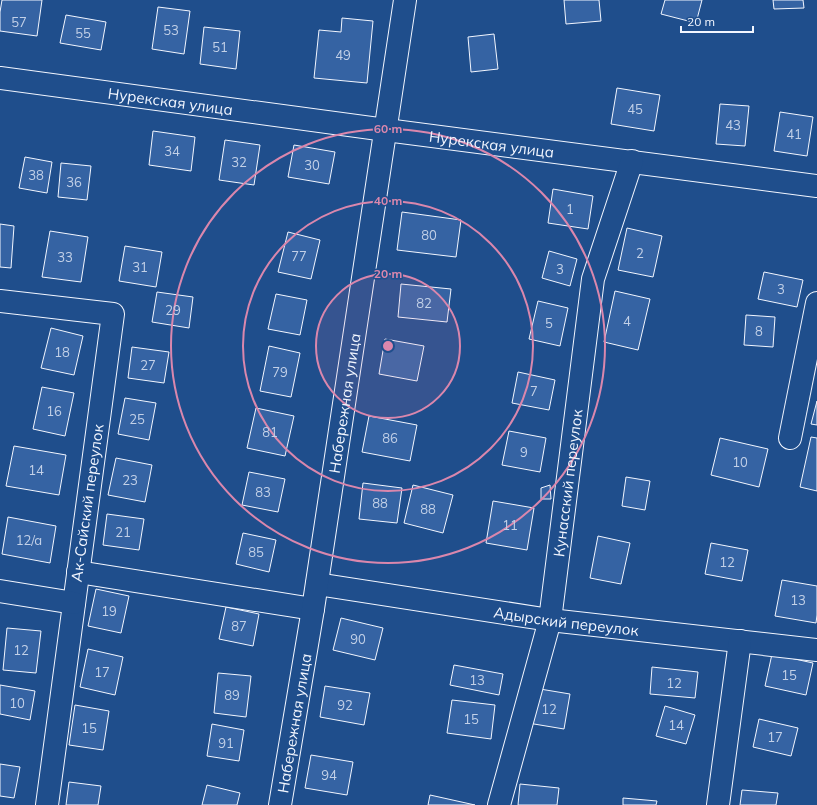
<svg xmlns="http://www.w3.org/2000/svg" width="817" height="805" font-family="Mulish,sans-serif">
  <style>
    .building { fill: #3563a3; stroke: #f2f6ff }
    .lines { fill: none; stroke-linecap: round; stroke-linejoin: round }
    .minor-casing { stroke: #f2f6ff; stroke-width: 24 }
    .minor { stroke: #1f4e8c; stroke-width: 22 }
    .ring { fill: none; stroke: #da87ad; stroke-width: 2 }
    .labels { text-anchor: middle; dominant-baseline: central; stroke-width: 3; stroke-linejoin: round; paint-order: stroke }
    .number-label { font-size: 13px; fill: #c3d1e8 }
    .street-label { font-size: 15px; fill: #f2f6ff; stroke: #1f4e8c }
    .centre { fill: #da87ad; stroke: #1f4e8c; stroke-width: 2 }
    .ring-label { font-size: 12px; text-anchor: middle; font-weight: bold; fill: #da87ad; stroke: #1f4e8c; stroke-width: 3; stroke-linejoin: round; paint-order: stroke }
  </style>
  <rect width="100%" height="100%" fill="#1f4e8c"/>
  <g class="building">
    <polygon points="2,0 42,0 37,36 0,31 0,12"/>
    <polygon points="564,0 599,0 601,21 566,24"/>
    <polygon points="665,0 702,0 696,23 661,14"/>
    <polygon points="773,0 803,0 804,8 774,9"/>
    <polygon points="158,7 190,11 184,54 152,49"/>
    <polygon points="66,15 106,22 101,50 60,43"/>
    <polygon points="342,18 373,21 367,83 314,78 319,30 341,32"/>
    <polygon points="204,27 240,31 236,69 200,64"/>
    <polygon points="494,34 498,69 471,72 468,37"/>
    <polygon points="617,88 660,95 654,131 611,124"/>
    <polygon points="720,104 749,106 745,146 716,144"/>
    <polygon points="780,112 813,117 807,156 774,151"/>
    <polygon points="153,131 195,137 191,171 149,165"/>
    <polygon points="225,140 260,145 254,185 219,180"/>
    <polygon points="294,145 335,152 329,184 288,177"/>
    <polygon points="25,157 52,162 47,193 19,188"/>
    <polygon points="61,163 91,166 87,200 58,197"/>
    <polygon points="553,189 593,196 588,229 548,223"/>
    <polygon points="402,212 461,220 456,257 397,250"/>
    <polygon points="0,224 14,226 11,268 0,267"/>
    <polygon points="627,228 662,236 653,277 618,270"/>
    <polygon points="50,231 88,237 81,282 42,277"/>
    <polygon points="288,232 320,240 311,279 278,272"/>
    <polygon points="125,246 162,252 156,287 119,281"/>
    <polygon points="549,251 577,259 570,286 542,278"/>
    <polygon points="764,272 803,280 797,307 758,299"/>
    <polygon points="401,284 451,289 447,322 398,317"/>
    <polygon points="615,291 650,299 638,350 604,342"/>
    <polygon points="157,292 193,297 189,328 152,322"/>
    <polygon points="276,294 307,300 300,335 268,329"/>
    <polygon points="538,301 568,308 560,346 529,339"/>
    <polygon points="746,315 775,317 773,347 744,345"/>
    <polygon points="51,328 83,336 74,375 41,368"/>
    <polygon points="385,339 424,346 417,381 379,374"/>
    <polygon points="269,346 300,353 291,397 260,391"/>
    <polygon points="132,347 169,352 164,383 128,378"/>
    <polygon points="518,372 555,380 549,410 512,403"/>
    <polygon points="42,387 74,393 65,436 33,429"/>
    <polygon points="125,398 156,403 149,440 118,434"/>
    <polygon points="817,401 817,425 811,424"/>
    <polygon points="256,408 294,416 285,456 247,448"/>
    <polygon points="369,416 417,425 410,461 362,452"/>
    <polygon points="509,431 546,438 540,472 502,465"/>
    <polygon points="811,437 817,438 817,491 800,487"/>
    <polygon points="720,438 768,449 759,487 711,475"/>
    <polygon points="14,446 66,455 59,495 6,486"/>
    <polygon points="116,458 152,465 145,502 108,495"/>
    <polygon points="249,472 285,479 278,512 242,505"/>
    <polygon points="626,477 650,481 645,510 622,506"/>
    <polygon points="363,483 402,488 397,523 359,519"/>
    <polygon points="413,485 453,495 443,533 404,523"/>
    <polygon points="550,485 551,499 541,499 541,488"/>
    <polygon points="493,501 534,508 527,550 486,543"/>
    <polygon points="107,514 144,519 139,550 103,545"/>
    <polygon points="8,517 56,526 50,563 2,554"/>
    <polygon points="243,533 276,540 269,572 236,564"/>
    <polygon points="598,536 630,543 621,584 590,578"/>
    <polygon points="711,543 748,550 742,581 705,574"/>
    <polygon points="782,580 817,586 817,615 816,623 775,616"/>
    <polygon points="96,589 129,596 121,633 88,626"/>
    <polygon points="226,607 259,614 253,646 219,639"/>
    <polygon points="341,618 383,628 375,660 333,650"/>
    <polygon points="7,628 41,631 36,673 3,670"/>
    <polygon points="88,649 123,657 115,695 80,687"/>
    <polygon points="772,654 813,663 806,695 765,686"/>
    <polygon points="454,665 503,674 499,695 450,685"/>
    <polygon points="652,667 698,672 695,698 650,694"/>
    <polygon points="218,673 251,676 246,717 214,713"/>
    <polygon points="0,685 35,691 30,720 0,714"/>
    <polygon points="325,686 370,693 364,725 320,717"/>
    <polygon points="534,688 570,694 564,729 528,723"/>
    <polygon points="452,700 495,705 491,739 447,733"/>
    <polygon points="75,705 109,711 103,750 69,745"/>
    <polygon points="665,706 695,715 686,744 656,736"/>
    <polygon points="759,719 798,728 791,756 753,747"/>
    <polygon points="212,724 244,730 239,761 207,756"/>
    <polygon points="311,755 353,762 347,795 305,788"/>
    <polygon points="0,764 20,767 14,798 0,796"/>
    <polygon points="69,782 101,786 98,805 66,805"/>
    <polygon points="520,784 559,788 557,805 518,805"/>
    <polygon points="207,785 240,793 237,805 202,805"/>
    <polygon points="742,790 778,793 776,805 740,805"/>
    <polygon points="430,795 475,805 428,805"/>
    <polygon points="623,798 657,801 656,805 623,805"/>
  </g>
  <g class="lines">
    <g class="minor-casing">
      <g id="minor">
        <path id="s1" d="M0 78 386 130 817 186"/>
        <polyline points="0,301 113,314 47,805"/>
        <polyline points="790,438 817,303"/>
        <polyline points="78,572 313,609"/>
        <path id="s2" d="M317 584 550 620 817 650"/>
        <polyline points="0,591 74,603"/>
        <path id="s3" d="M280 805 313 609 405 0"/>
        <path id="s4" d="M499 805 550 620 593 279 632 161"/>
        <polyline points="718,805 740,641"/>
      </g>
    </g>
    <use href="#minor" class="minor"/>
  </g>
  <circle cx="388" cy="346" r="72" fill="#da87ad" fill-opacity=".12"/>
  <g class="ring">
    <circle cx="388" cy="346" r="72"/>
    <circle cx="388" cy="346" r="145"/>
    <circle cx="388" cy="346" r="217"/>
  </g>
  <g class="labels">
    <g class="number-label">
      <text x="19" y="22">57</text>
      <text x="171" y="30">53</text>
      <text x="83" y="33">55</text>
      <text x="220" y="47">51</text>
      <text x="343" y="55">49</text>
      <text x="635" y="109">45</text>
      <text x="733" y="125">43</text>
      <text x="794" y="134">41</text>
      <text x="172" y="151">34</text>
      <text x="239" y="162">32</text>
      <text x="312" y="165">30</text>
      <text x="36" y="175">38</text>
      <text x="74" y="182">36</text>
      <text x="570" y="209">1</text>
      <text x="429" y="235">80</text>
      <text x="640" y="253">2</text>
      <text x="299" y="256">77</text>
      <text x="65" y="257">33</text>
      <text x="140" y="267">31</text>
      <text x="560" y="269">3</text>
      <text x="781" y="289">3</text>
      <text x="424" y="303">82</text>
      <text x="173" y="310">29</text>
      <text x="627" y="321">4</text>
      <text x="549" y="323">5</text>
      <text x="759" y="331">8</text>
      <text x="62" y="352">18</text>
      <text x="148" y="365">27</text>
      <text x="280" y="372">79</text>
      <text x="534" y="391">7</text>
      <text x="54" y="411">16</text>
      <text x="137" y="419">25</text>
      <text x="270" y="432">81</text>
      <text x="390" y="438">86</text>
      <text x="524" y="452">9</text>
      <text x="740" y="462">10</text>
      <text x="36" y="470">14</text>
      <text x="130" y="480">23</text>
      <text x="263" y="492">83</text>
      <text x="380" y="503">88</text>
      <text x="428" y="509">88</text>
      <text x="510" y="525">11</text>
      <text x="123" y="532">21</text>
      <text x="29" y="540">12/а</text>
      <text x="256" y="552">85</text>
      <text x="727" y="562">12</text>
      <text x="798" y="600">13</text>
      <text x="109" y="611">19</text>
      <text x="239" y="626">87</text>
      <text x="358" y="639">90</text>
      <text x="21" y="650">12</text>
      <text x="102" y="672">17</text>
      <text x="789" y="675">15</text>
      <text x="477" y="680">13</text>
      <text x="674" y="683">12</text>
      <text x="232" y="695">89</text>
      <text x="17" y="703">10</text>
      <text x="345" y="705">92</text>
      <text x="549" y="709">12</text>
      <text x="471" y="719">15</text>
      <text x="676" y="725">14</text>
      <text x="89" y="728">15</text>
      <text x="775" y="737">17</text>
      <text x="226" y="743">91</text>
      <text x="329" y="775">94</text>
    </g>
    <g class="street-label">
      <text stroke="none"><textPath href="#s1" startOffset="172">Нурекская улица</textPath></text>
      <text stroke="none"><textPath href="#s1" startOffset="496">Нурекская улица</textPath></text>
      <text stroke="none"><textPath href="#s3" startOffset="407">Набережная улица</textPath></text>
      <text stroke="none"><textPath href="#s4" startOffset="330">Кунасский переулок</textPath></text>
      <text transform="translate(87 503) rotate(-82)">Ак-Сайский переулок</text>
      <text stroke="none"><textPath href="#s2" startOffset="252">Адырский переулок</textPath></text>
      <text stroke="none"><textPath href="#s3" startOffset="83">Набережная улица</textPath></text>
    </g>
  </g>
  <circle cx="388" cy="346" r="6" class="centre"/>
  <g class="ring-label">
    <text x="388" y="133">60 m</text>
    <text x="388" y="205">40 m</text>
    <text x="388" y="278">20 m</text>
  </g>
  <path d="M681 26v6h72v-6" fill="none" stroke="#f2f6ff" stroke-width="2"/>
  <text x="687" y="26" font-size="12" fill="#f2f6ff" stroke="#1f4e8c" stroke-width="3" paint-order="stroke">20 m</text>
</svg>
